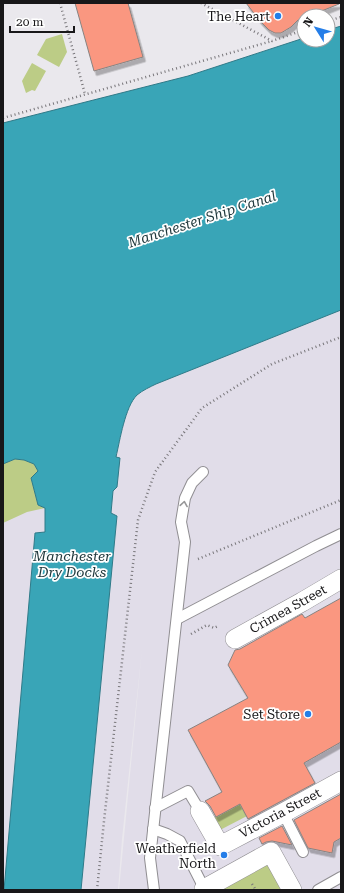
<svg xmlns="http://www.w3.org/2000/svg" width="344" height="893" font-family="'Roboto Serif',serif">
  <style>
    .built { fill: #e1dde9 }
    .green { fill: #bccc86 }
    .water { fill: #39a5b7; stroke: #2f7a88 }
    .building { fill: #fa9780; stroke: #888381; filter: url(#shadow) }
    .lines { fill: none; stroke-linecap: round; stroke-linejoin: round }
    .lane-casing { stroke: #908e92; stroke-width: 12 }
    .street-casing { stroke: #908e92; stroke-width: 20 }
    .path { stroke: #79777b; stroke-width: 2.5; stroke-dasharray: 1 3; stroke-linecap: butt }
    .lane { stroke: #fff; stroke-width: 10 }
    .street { stroke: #fff; stroke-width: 19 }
    .oneway { stroke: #979798 }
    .poi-dot { fill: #257ee8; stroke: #fff; stroke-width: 1.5 }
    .labels { text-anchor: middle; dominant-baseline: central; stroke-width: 3.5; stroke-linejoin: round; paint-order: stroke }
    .poi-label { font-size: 13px; fill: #181719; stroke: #fff; text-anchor: end }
    .street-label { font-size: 13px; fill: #181719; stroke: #fff }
    .water-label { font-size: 14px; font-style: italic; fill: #223a3e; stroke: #fff }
  </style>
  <defs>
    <filter id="shadow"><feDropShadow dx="2.5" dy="4.5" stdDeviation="0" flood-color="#0004"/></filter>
  </defs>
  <rect width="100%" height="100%" fill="#eae8ed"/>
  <g class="built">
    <polygon points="341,310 341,890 119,890 142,649 122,839 118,890 81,890 117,516 111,513 113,491 119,458 116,457 124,419 136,396 144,390 156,384"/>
    <polygon points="24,460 45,508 45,532 35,533 4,890 3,890 3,464"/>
  </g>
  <g class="green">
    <polygon points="62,34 67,52 59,67 37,55 46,39"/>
    <polygon points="32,63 46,71 35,91 32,90 26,93 22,81"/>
    <polygon points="15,459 24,460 34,464 38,471 31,478 38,505 45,508 27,512 3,523 3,464"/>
    <polygon points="240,804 247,816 220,830 211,819"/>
    <polygon points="269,862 284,890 219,890"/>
  </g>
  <path class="water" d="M341 26V310L156 384C150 387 143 390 137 395 125 407 120 440 116 457L120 458 117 487 113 491 111 513 117 516 81 890H4L35 533 45 532V508L38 505 31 478 38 471 34 464 24 460 15 459 3 464V123L188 76 304 38V40H328V30Z"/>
  <g class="building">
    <polygon points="75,3 128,3 143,57 94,71"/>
    <polygon points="246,3 339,3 339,4 309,16 304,16 304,18 298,20 291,27 281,33 275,33 269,30 260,21"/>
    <polygon points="341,598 341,742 304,763 315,783 248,819 240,804 216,817 210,806 205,801 222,792 188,730 248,698 228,665 235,650 240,649 302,614 305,618"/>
    <polygon points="341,794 341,838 334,842 332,853 308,848 294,820"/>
    <polygon points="282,826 292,845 272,841 266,842 262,844 259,838"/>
  </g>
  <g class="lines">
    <g class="lane-casing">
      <g id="lane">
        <polyline points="177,619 316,546 341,534"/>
        <polyline points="155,808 188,791 200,811"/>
        <polyline points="283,813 303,852"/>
        <polyline points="153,829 167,834 180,841 205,890"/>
        <polyline points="154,890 150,858 185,542 181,522 185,498 192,483 203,472"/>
        <polyline points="318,890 341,877"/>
      </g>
    </g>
    <g class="street-casing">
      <g id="street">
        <polyline points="235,639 302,602 341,579"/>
        <polyline points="200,811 220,846 283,813 341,781"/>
        <polyline points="204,889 271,852 292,890"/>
      </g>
    </g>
    <g class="path">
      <polyline points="60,3 85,94"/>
      <polyline points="201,3 272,41 304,30"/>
      <polyline points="328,21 341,17"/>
      <polyline points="3,118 272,41"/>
      <polyline points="198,559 341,500"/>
      <polyline points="191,634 207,625 214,628 218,626"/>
      <polyline points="252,884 256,890"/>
      <polyline points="97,890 104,821 138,520 155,472 202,408 272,364 341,337"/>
    </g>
    <use href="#lane" class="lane"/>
    <use href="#street" class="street"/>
  </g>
  <defs><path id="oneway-chevron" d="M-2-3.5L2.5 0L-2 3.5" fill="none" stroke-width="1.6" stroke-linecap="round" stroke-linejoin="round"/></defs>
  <use class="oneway" href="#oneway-chevron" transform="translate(184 504) rotate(-81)"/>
  <g class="poi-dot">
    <circle cx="278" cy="16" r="4"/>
    <circle cx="308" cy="714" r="4"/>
    <circle cx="224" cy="855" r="4"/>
  </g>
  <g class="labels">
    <g class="poi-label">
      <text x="270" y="16">The Heart</text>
      <text x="300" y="714">Set Store</text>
      <text x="216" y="848">Weatherfield<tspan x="216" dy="15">North</tspan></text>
    </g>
    <g class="street-label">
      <text transform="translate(288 609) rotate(-29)">Crimea Street</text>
      <text transform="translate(280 813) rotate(-28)">Victoria Street</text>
    </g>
    <g class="water-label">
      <text transform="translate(202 219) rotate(-18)">Manchester Ship Canal</text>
      <text x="72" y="556">Manchester<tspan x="72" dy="16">Dry Docks</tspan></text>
    </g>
  </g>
  <rect width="344" height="893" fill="none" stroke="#181719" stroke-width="8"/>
  <g transform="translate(316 28) rotate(307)"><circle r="19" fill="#ffffff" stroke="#a3a2a3"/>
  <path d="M0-3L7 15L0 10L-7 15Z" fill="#257ee8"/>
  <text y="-6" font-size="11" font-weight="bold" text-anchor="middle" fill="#181719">N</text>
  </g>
  <path d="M10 26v6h64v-6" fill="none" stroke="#181719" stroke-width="2"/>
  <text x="16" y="26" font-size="12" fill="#181719" stroke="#ffffff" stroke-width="3" paint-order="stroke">20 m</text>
</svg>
